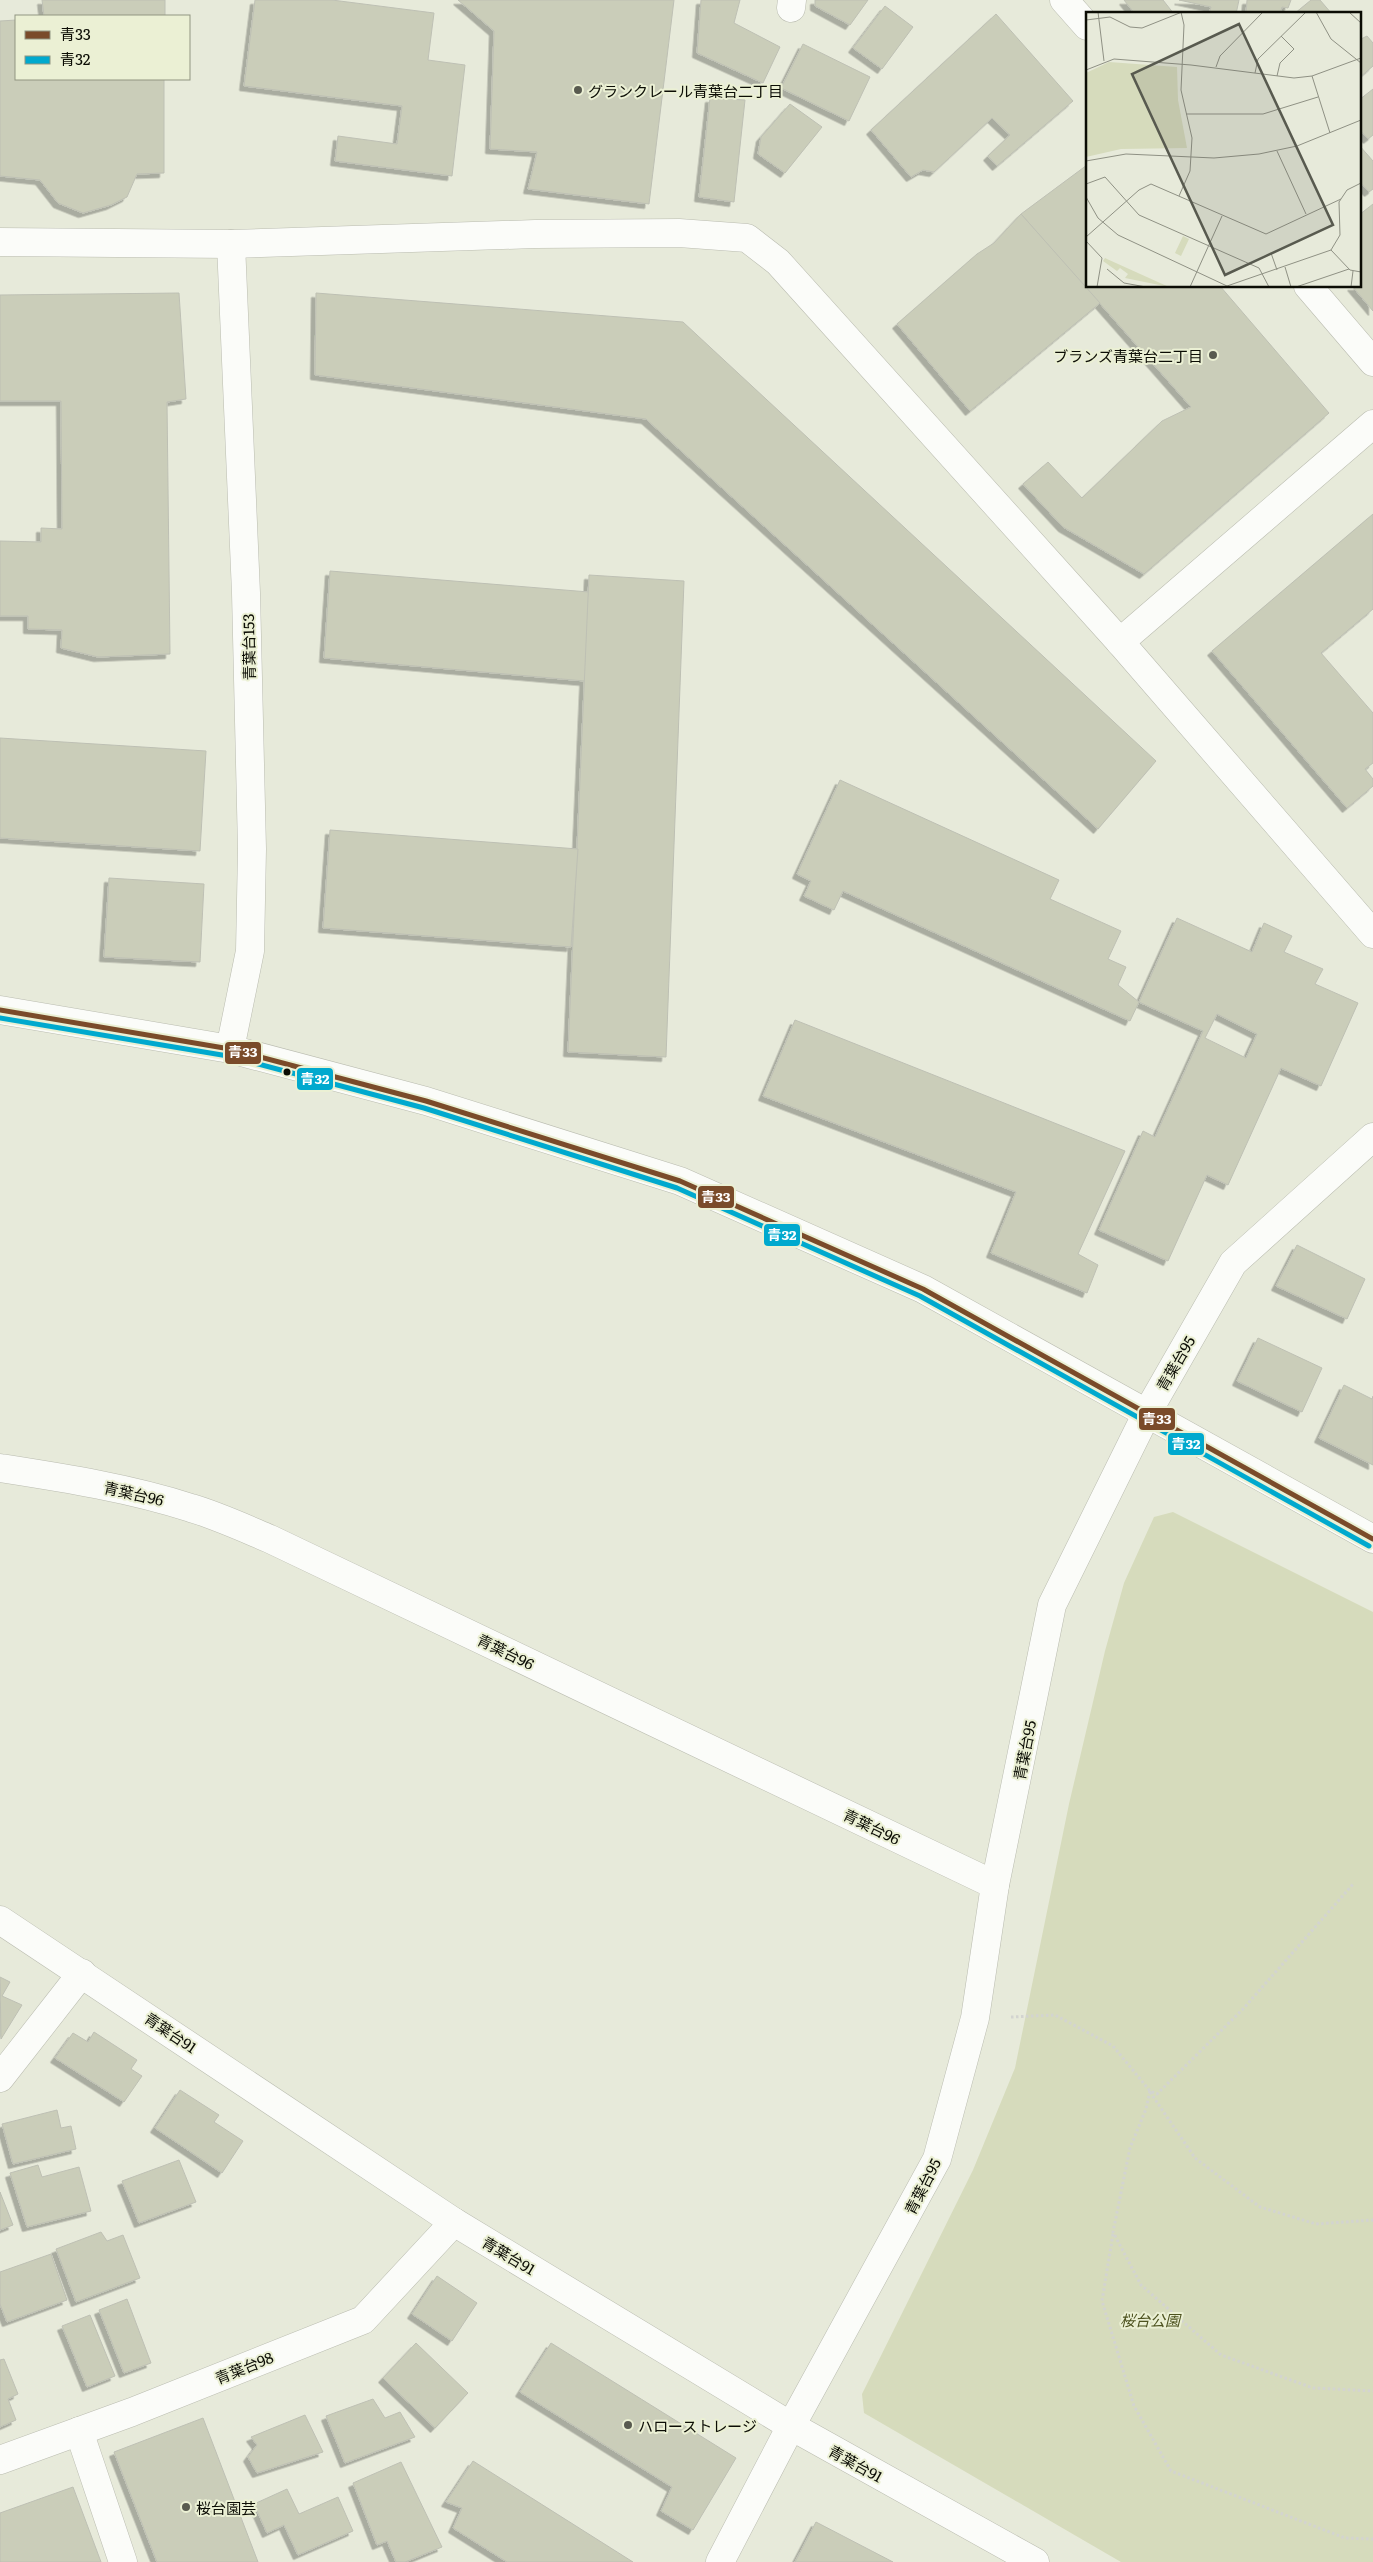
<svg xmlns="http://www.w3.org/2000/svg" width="1373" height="2562" font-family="Literata,'Noto Sans JP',serif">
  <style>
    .green { fill: #d6dbbc }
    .building { fill: #cacdb9; stroke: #bec0b4; fill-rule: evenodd; filter: url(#shadow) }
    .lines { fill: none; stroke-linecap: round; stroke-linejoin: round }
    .minor-casing { stroke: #babcb0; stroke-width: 29 }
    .path { stroke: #d3d4d0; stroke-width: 3; stroke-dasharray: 2.5 2.5; stroke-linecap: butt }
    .minor { stroke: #fbfcf9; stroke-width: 28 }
    .bus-1-casing { stroke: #ebf0d4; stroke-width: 9 }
    .bus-2-casing { stroke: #ebf0d4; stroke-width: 9 }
    .bus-1 { stroke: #7a4b2a; stroke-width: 5 }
    .bus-2 { stroke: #00a9ce; stroke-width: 5 }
    .poi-dot { fill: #585a4f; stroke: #ebf0d4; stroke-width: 2 }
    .bus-dot { fill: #0b0c04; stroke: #ebf0d4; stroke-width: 2 }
    .labels { text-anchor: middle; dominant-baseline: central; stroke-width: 4; stroke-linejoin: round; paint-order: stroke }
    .poi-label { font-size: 15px; fill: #0b0c04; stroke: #ebf0d4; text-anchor: start }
    .street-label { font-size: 15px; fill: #0b0c04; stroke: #ebf0d4 }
    .park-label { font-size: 15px; font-style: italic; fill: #4d521f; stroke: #ebf0d4 }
    .inset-road { fill: none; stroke: #8f9184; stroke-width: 1 }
    .view { fill: #585a4f; fill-opacity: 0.15; stroke: #585a4f; stroke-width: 2.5 }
    .inset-edge { fill: none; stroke: #0b0c04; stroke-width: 2.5 }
    .line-badge { stroke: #ebf0d4; stroke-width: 2 }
    .badge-label { font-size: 14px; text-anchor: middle; font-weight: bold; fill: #fff }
  </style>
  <defs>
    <filter id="shadow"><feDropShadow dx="-4.5" dy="4.5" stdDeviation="0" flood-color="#0004"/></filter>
  </defs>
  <rect width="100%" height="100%" fill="#e7eada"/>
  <polygon class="green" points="1173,1512 1373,1612 1373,2562 1121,2562 864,2413 862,2394 973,2170 1015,2068 1069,1804 1105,1651 1124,1583 1154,1517"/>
  <g class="building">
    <polygon points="42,0 165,0 165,16 44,16"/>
    <polygon points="255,0 332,0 434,13 428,60 465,65 452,176 335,161 338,136 397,144 402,106 244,86"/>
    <polygon points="458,0 674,0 649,204 528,189 537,152 490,149 494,31"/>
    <polygon points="701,0 740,0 734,23 780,47 763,83 697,53"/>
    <polygon points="815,0 868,0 850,25 815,6"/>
    <polygon points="1124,0 1163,0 1174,14 1135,14"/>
    <polygon points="1179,0 1239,0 1236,14 1209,14 1211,7"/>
    <polygon points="1247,0 1291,0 1288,8 1282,7 1280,14 1246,14"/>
    <polygon points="1311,0 1320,0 1332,14 1294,14"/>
    <polygon points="885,6 913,27 882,69 853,48"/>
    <polygon points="996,14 1073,101 997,166 988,156 1010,135 992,118 934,172 923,170 911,177 871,130"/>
    <polygon points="16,20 16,79 164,79 164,173 137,174 127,197 111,205 83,213 58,203 40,180 0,176 0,21"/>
    <polygon points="1367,36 1373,43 1373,66 1359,78 1359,40"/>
    <polygon points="803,44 870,77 849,121 781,88"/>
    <polygon points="1373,89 1373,135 1368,139 1359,129 1359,100"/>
    <polygon points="710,98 745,100 734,202 699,197"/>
    <polygon points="790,104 822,127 785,173 758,154 761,137"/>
    <polygon points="1359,145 1373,161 1373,189 1369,192 1359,181"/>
    <polygon points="1087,165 1087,286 1220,286 1329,413 1144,574 1063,527 1023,484 1048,462 1082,498 1162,421 1191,407 1021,214"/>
    <polygon points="1373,204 1373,311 1352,286 1359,286 1359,215"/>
    <polygon points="1021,214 1100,303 970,411 897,324 977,254 994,243"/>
    <polygon points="179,293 186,399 167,402 170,654 98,657 61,648 62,630 28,629 28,616 0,616 0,541 41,542 41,528 62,529 61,401 0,401 0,295"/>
    <polygon points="316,293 683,322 1156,761 1098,829 646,419 315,375"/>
    <polygon points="1373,514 1373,609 1321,653 1373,713 1373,763 1365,769 1373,779 1373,786 1347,808 1212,651"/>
    <polygon points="330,571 589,592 585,681 324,658"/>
    <polygon points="589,575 684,581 666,1057 568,1052"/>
    <polygon points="0,738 206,751 200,851 0,838"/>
    <polygon points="840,780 1059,880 1050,899 1121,931 1108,959 1126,967 1118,985 1139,1002 1130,1021 843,891 834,910 804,896 811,881 797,874"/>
    <polygon points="330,830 578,849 571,947 323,928"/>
    <polygon points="109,878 204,884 200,962 104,957"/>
    <path d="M1177 918 1252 952 1264 923 1292 936 1284 952 1323 969 1315 984 1358 1003 1321 1086 1281 1068 1228 1185 1207 1175 1168 1261 1099 1230 1143 1131 1155 1137 1203 1031 1139 1002ZM1217 1014 1257 1034 1246 1058 1205 1038Z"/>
    <polygon points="795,1020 1125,1151 1078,1254 1098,1265 1087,1293 991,1253 1016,1192 763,1096"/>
    <polygon points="1297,1245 1365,1279 1347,1319 1276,1286"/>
    <polygon points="1258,1338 1322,1368 1302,1412 1237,1381"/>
    <polygon points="1344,1385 1372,1399 1373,1396 1373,1465 1319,1438"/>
    <polygon points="0,1977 10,1982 2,1996 22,2005 1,2039"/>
    <polygon points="94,2032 137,2060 131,2069 142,2076 124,2102 55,2058 73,2033 88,2042"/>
    <polygon points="180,2090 219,2115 214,2122 243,2141 222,2173 155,2128"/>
    <polygon points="57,2110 61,2128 71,2126 76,2149 13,2164 2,2124"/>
    <polygon points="179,2160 196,2202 139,2223 122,2181"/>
    <polygon points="38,2165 42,2177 79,2167 91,2211 27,2227 10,2173"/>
    <polygon points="0,2192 13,2225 0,2230"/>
    <polygon points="101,2232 107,2241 123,2235 140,2278 76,2302 56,2249"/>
    <polygon points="51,2254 67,2300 7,2322 0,2304 0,2272"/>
    <polygon points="437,2276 477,2303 452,2341 412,2314"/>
    <polygon points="127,2299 151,2363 124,2373 99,2310"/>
    <polygon points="90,2315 115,2376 87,2387 62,2326"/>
    <polygon points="416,2343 468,2393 435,2428 383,2378"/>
    <polygon points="551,2343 736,2458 693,2530 661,2511 672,2487 520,2392"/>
    <polygon points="4,2359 18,2394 8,2399 16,2420 0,2427 0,2360"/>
    <polygon points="373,2399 385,2418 400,2412 415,2437 345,2463 326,2416"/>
    <polygon points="305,2415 323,2452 257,2473 248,2457 257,2445 251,2437"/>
    <polygon points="203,2418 258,2562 157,2562 114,2452"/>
    <polygon points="473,2461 633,2562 507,2562 453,2528 462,2508 446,2502"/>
    <polygon points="401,2462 442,2547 405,2562 396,2562 387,2541 377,2545 353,2483"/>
    <polygon points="73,2487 101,2562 0,2562 0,2513"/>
    <polygon points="287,2489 299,2514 338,2497 353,2531 298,2555 284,2525 267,2533 254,2504"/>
    <polygon points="816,2522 893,2562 795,2562"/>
  </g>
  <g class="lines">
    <g class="minor-casing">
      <g id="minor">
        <polyline points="1064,0 1087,26"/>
        <polyline points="791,8 792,0"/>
        <polyline points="0,242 231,244 535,234 679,233 747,238 778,262 1120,642 1373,934"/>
        <polyline points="1308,286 1373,362"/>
        <polyline points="1120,642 1373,424"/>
        <polyline points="0,1010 230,1049 426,1101 680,1181 923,1289 1373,1539"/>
        <polyline points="230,1049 250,951 252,849 246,593 231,244"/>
        <path d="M0 1468C64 1478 129 1488 191 1508 218 1516 244 1528 270 1539L995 1885"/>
        <polyline points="0,1920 454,2222 791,2426 1035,2562"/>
        <polyline points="0,2078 82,1973"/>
        <polyline points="79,2431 123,2562"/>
        <polyline points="0,2460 132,2412 363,2320 454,2222"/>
        <polyline points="720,2562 791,2426 937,2159 975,2018 995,1885 1052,1605 1147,1413 1233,1263 1373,1137"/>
      </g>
    </g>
    <g class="path">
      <polyline points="1011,2017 1055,2015 1113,2046 1150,2091 1157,2094 1243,2009 1354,1883"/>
      <polyline points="1150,2091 1146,2109 1130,2148 1113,2232 1141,2285 1221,2355 1313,2388 1373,2391"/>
      <polyline points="1150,2092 1195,2158 1260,2207 1316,2224 1373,2220"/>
      <polyline points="1113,2234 1102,2301 1134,2406 1171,2471 1345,2538 1373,2539"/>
    </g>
    <use href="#minor" class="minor"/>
    <g class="bus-1-casing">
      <polyline id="bus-1" points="0,1010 230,1049 426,1101 680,1181 923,1289 1373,1539"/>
    </g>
    <g class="bus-2-casing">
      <polyline id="bus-2" points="0,1018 228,1056 424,1108 677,1188 920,1296 1369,1546"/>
    </g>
    <use href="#bus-1" class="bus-1"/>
    <use href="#bus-2" class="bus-2"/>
  </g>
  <g class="poi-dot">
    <circle cx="578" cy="90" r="5"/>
    <circle cx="1213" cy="355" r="5"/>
    <circle cx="628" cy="2425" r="5"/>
    <circle cx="186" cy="2507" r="5"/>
  </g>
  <circle class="bus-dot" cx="287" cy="1072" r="4.5"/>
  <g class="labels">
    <g class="poi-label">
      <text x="588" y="90">グランクレール青葉台二丁目</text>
      <text x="1203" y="355" text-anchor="end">ブランズ青葉台二丁目</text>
      <text x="638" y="2425">ハローストレージ</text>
      <text x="196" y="2507">桜台園芸</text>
    </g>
    <g class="street-label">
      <text transform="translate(248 647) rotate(-91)">青葉台153</text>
      <text transform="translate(1175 1363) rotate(-60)">青葉台95</text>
      <text transform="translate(134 1493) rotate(13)">青葉台96</text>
      <text transform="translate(506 1651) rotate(26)">青葉台96</text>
      <text transform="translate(1024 1750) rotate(-79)">青葉台95</text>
      <text transform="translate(872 1826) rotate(26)">青葉台96</text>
      <text transform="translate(171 2032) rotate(34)">青葉台91</text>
      <text transform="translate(922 2186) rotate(-63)">青葉台95</text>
      <text transform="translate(509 2255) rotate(31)">青葉台91</text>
      <text transform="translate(244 2367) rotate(-22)">青葉台98</text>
      <text transform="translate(856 2463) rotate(29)">青葉台91</text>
    </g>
    <g class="park-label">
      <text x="1150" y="2319">桜台公園</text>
    </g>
  </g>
  <g transform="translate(1086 12)">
    <rect width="275" height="275" fill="#e7eada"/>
    <path d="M23 50 91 55 92 88 101 136 35 137 0 145V61ZM97 224 103 227 95 244 89 241ZM19 246 21 247 83 275 39 266 42 262 34 256 31 259 17 249Z" fill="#d6dbbc"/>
    <path class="inset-road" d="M12 0 18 49M230 0 245 27 275 51M263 0 275 11M0 8 24 5 44 15 56 16 96 0M130 55 134 44 177 0M0 58 28 47 105 53 208 66 226 64 275 46M169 61 172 47 220 0M191 64 194 51 208 37 195 24M226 64 244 121M100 102H177L232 85M191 139 220 202M0 149 40 142 128 146 173 142 211 134 275 108M0 172 19 165 53 203 173 256 183 275M93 184 104 159 106 126 95 78 98 13 95 0M0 185 12 206 32 223 141 274 245 238 254 223 253 190 261 178 275 171M0 225 53 178 65 172 180 222 255 187M0 229 16 246 11 275M245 238 264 258 275 260M185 241 191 258M199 255 205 275M21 257 38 271 60 275M104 275 136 204M210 275 263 257M265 275 267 259"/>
    <path class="view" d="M153 12 247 213 139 263 46 62Z"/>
    <rect width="275" height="275" class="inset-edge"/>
  </g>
  <g class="line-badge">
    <rect x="224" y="1041" width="38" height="24" rx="5" fill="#7a4b2a"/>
    <rect x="296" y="1067" width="38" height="24" rx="5" fill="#00a9ce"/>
    <rect x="697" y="1185" width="38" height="24" rx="5" fill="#7a4b2a"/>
    <rect x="763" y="1223" width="38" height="24" rx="5" fill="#00a9ce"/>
    <rect x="1138" y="1407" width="38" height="24" rx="5" fill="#7a4b2a"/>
    <rect x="1167" y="1432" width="38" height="24" rx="5" fill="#00a9ce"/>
  </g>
  <g class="badge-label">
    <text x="243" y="1057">青33</text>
    <text x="315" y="1084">青32</text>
    <text x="716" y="1202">青33</text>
    <text x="782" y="1240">青32</text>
    <text x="1157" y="1424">青33</text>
    <text x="1186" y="1449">青32</text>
  </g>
  <rect x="15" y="15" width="175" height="65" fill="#ebf0d4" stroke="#919581"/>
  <rect x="25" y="31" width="25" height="8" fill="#7a4b2a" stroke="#919581"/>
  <text x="60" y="40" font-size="15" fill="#0b0c04">青33</text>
  <rect x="25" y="56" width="25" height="8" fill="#00a9ce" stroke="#919581"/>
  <text x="60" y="65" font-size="15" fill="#0b0c04">青32</text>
</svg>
